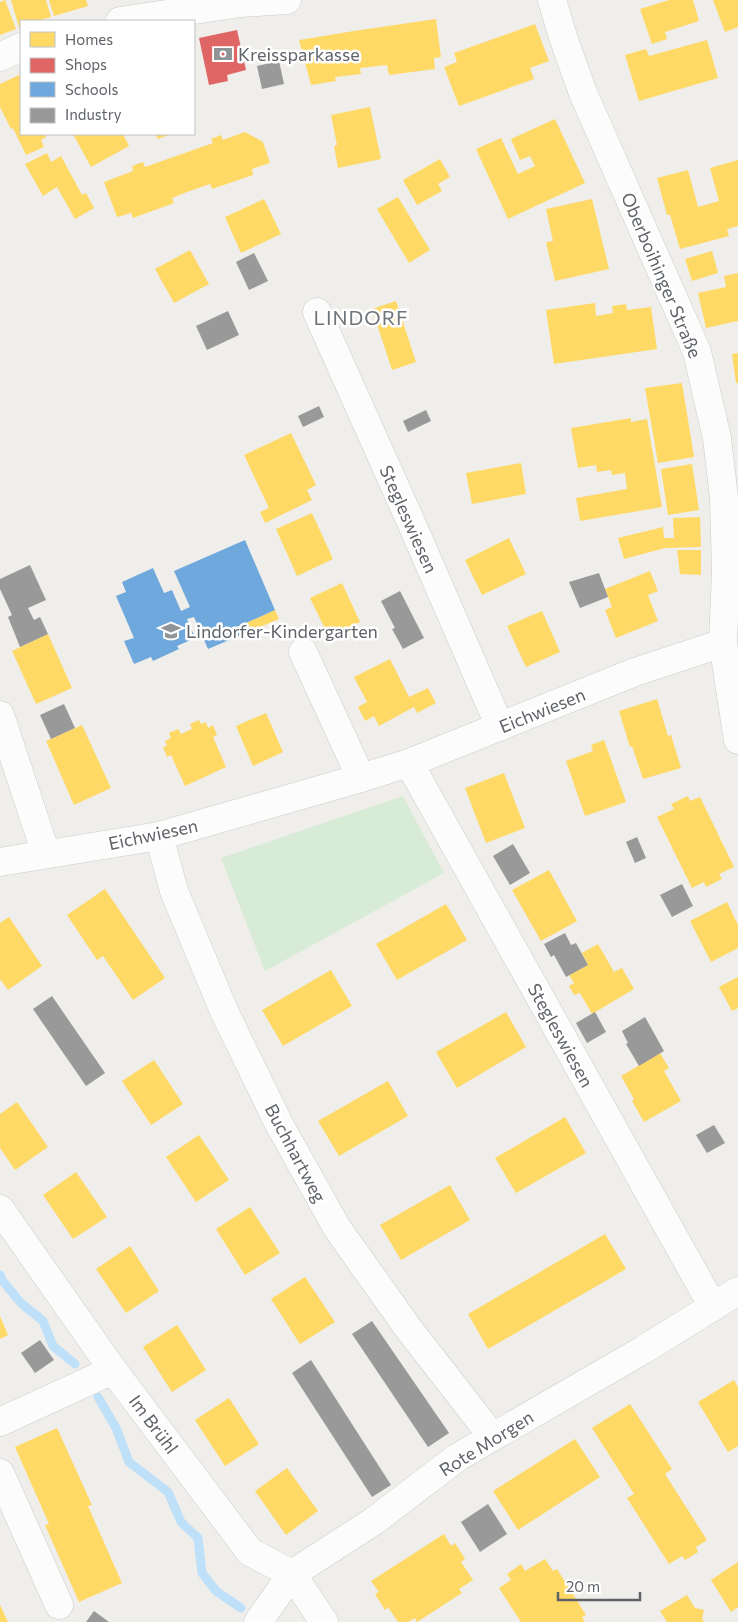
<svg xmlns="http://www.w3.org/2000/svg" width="738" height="1622" font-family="Commissioner,sans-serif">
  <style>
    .green { fill: #d8ebd6 }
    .homes { fill: #ffd966 }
    .shops { fill: #e06666 }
    .schools { fill: #6fa8dc }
    .industry { fill: #999 }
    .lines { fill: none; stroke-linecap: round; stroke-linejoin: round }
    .stream { stroke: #bfe0f9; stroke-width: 9 }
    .minor-casing { stroke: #cbcccc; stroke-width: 29 }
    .minor { stroke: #fdfcfc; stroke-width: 28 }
    .labels { text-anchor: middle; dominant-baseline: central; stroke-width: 5; stroke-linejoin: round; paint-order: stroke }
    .poi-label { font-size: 18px; fill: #5f6368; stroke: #fff; text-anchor: start }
    .street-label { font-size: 18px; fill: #5f6368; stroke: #fff }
    .quarter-label { font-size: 20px; letter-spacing: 1px; fill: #70757a; stroke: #fff }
  </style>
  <rect width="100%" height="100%" fill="#efeeea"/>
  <polygon class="green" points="403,796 444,873 265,971 221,858"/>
  <g class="homes">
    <polygon points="5,0 16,29 0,35 0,2"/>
    <polygon points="11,0 46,0 51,17 37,21 21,21 21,26 19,27"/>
    <polygon points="49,0 86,0 88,6 54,16"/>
    <polygon points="669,0 693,0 699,21 665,32 667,39 652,44 640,9"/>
    <polygon points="713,0 738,0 738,27 725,32"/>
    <polygon points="436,19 441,57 434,58 435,69 389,75 387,65 360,68 361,74 335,77 336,81 311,85 299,40 354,31"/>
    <polygon points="535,24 549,61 530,68 534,79 459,106 444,67 457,62 454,53"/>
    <polygon points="707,40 718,78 639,101 625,55 646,49 649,56"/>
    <polygon points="21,74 21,134 45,134 46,137 41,140 44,147 26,155 13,128 11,129 0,107 0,84"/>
    <polygon points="370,107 381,159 338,168 334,146 337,145 331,115"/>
    <polygon points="555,119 585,183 508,219 476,149 501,138 518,174 535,166 530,156 520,160 511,139"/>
    <polygon points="245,132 263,142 270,163 252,169 253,175 212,189 210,184 187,192 172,198 174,203 133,218 131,213 117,217 104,182 133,171 132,166 143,162 145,167 213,143 211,139 221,135 223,140"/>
    <polygon points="73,134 123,134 129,146 91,167"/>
    <polygon points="155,134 171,134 158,139"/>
    <polygon points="47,153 51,162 61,156 82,195 86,193 94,208 75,219 57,187 43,196 25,164"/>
    <polygon points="440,159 450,177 438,184 442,191 417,205 403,180"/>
    <polygon points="738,160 738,226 727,229 729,236 680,249 670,215 667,215 657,178 688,170 698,207 719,201 710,168"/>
    <polygon points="398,197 430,250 409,263 377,209"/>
    <polygon points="264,199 281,234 241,253 225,217"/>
    <polygon points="592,199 609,269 555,281 546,242 553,241 546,209"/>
    <polygon points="190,250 209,284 174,303 155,269"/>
    <polygon points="712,251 718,273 692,281 685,259"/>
    <polygon points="738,273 738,321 706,328 698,293 726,287 724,276"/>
    <polygon points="396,301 416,362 392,370 372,309"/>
    <polygon points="595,303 596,316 613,313 612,306 626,304 627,310 651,307 657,349 554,364 546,310"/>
    <polygon points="738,353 738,383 736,383 732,354"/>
    <polygon points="682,383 694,457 658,463 645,388"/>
    <polygon points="631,418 631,422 647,419 662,507 580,521 576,498 627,489 625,473 612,475 611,470 597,472 596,465 578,468 571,428"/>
    <polygon points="291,433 316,485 307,490 312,500 265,523 260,512 269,508 244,455"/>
    <polygon points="521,463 526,494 472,504 466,473"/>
    <polygon points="692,464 699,510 668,515 661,469"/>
    <polygon points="312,513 333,559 297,576 276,529"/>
    <polygon points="700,517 701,547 665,548 624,559 618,538 663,527 664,538 674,538 673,518"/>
    <polygon points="509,538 526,574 482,595 465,560"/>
    <polygon points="677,550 701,550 701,575 680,574"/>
    <polygon points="650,571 658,591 648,595 658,621 616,638 605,610 612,607 605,589"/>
    <polygon points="342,583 360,622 329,637 310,598"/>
    <polygon points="275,610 279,619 241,635 237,627"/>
    <polygon points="542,611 560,652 526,667 507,626"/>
    <polygon points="48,634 72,688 36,704 12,651"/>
    <polygon points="390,659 409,697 428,688 436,703 417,713 414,707 379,726 374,716 365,721 358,707 367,702 354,677"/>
    <polygon points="657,699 668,736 671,735 681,768 643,779 632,746 630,747 619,711"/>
    <polygon points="266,713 283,752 253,766 236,726"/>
    <polygon points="199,720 201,724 206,722 208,728 213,725 217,735 213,737 226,767 185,786 171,755 167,757 163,747 167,746 165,741 171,738 169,733 178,729 181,734 192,729 190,724"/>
    <polygon points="82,725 111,788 74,805 46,741"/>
    <polygon points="604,740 626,802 585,816 566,761 593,751 591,745"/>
    <polygon points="504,773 525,828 486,843 465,788"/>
    <polygon points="688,796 690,801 700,797 734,867 719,874 722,879 706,887 704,882 692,888 657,817 674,809 671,804"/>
    <polygon points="549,870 577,921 541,941 512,890"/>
    <polygon points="105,889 165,978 133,1000 103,956 97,960 67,915"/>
    <polygon points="727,902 738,925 738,948 711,962 690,921"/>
    <polygon points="446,904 467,940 397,980 376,944"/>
    <polygon points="9,917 42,966 8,990 0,979 0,923"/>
    <polygon points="598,944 614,972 622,968 634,989 592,1014 580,993 574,995 569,986 574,983 569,975 588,965 582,953"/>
    <polygon points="331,970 352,1006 283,1046 262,1010"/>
    <polygon points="738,977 738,1008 732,1011 719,987"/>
    <polygon points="506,1012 526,1047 457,1088 436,1052"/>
    <polygon points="660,1053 669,1068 664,1071 681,1101 644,1122 632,1101 634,1099 621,1076"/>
    <polygon points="154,1060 183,1104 151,1125 122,1081"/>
    <polygon points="388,1081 408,1116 339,1156 318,1121"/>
    <polygon points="17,1102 48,1147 15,1170 0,1148 0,1114"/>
    <polygon points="565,1117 586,1153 516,1193 495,1158"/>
    <polygon points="199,1135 229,1180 196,1202 166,1157"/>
    <polygon points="76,1172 107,1217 73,1239 43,1195"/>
    <polygon points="450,1185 470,1220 401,1260 380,1225"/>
    <polygon points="250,1207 280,1253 245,1275 216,1229"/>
    <polygon points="605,1234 626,1269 488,1349 468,1314"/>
    <polygon points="130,1246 159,1291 126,1313 96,1269"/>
    <polygon points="305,1277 335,1322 300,1344 271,1299"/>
    <polygon points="0,1316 8,1335 0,1339"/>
    <polygon points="177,1325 206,1370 172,1392 143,1347"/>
    <polygon points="734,1380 738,1387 738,1446 728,1452 698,1402"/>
    <polygon points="229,1398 259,1444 225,1466 195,1420"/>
    <polygon points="630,1404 672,1469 665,1474 707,1540 696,1547 698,1552 685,1560 682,1556 669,1564 627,1498 634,1494 592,1428"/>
    <polygon points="57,1428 92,1505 88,1506 122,1583 79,1602 45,1525 49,1524 15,1447"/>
    <polygon points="575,1439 600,1477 518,1530 493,1491"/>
    <polygon points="287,1468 318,1511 286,1535 255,1491"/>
    <polygon points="444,1534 451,1546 455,1543 465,1559 461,1562 473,1580 459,1589 462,1593 417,1622 415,1618 408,1622 398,1622 388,1607 385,1610 375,1594 379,1592 371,1581"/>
    <polygon points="545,1559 553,1571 557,1569 586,1615 582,1617 585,1622 521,1622 499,1588 511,1580 507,1574 521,1564 525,1571"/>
    <polygon points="738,1562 738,1607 731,1612 711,1580"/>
    <polygon points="687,1595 695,1608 704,1610 702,1619 704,1622 667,1622 660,1611"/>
    <polygon points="0,1605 8,1622 0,1622"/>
  </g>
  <polygon class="shops" points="237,30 246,70 227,75 228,81 209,85 199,38"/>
  <polygon class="schools" points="245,540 275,610 237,627 241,635 208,649 194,617 187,619 195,638 177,646 179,649 153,661 151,657 134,664 124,641 134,638 116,596 126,592 122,582 153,568 164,593 172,590 181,611 190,607 174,571"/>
  <g class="industry">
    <polygon points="279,61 284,84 262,89 257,66"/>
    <polygon points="254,253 268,281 249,290 236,262"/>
    <polygon points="228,311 239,335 207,350 196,326"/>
    <polygon points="319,406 324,417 303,427 298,416"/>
    <polygon points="426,410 431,421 408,432 403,421"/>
    <polygon points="30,565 46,600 28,608 34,620 40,617 48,634 20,647 8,617 12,615 0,589 0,579"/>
    <polygon points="599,573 608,597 580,608 569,582"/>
    <polygon points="400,591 424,638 403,649 392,629 395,628 381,601"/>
    <polygon points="64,704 75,728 51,739 40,715"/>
    <polygon points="637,837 646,858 635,863 626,842"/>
    <polygon points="513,844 530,873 510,885 493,856"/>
    <polygon points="682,884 693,906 672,917 660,895"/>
    <polygon points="565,933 571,945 576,943 588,965 566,977 554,955 551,957 544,944"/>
    <polygon points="52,996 105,1073 86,1086 33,1009"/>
    <polygon points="595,1012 606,1032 587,1043 576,1023"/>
    <polygon points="645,1017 664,1051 639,1066 626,1044 628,1043 622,1031"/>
    <polygon points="714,1125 725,1143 707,1153 696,1135"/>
    <polygon points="372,1321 449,1433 428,1447 352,1334"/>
    <polygon points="40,1340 54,1360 35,1373 21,1353"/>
    <polygon points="311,1360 391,1485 372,1497 292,1373"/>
    <polygon points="488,1504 507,1534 480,1552 461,1522"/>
    <polygon points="94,1611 109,1622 86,1622"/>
  </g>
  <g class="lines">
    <g class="stream">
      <polyline points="0,1275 2,1280 21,1303 43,1321 53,1346 75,1364"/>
      <polyline points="98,1397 116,1428 129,1462 168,1492 181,1522 198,1538 202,1573 216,1591 241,1608"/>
    </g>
    <g class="minor-casing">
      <g id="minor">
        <polyline points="552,0 563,37 583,93 697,352 717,438 724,498 726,571 723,643 738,740"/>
        <polyline points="120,21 241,3 287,0"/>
        <polyline points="0,57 21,47"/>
        <polyline points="317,312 414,529 500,727"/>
        <polyline points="303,652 361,778"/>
        <polyline points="0,715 46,854"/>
        <polyline points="409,763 713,1307"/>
        <polyline points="159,836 174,891 224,1011 279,1124 337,1228 408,1328 492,1436"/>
        <polyline points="0,862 159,836 361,778 409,763 635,672 723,643"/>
        <polyline points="0,1209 113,1370 250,1552 292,1574 324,1622"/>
        <polyline points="0,1422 113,1370"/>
        <polyline points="0,1473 59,1605"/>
        <polyline points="258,1622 292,1574 374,1521 458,1457 643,1350 738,1291"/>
      </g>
    </g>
    <use href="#minor" class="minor"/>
  </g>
  <defs>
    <g id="bank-bare" transform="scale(1.5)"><path d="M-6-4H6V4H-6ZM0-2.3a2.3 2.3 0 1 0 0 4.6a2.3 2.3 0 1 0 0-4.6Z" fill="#919496" stroke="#fff" stroke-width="2.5" paint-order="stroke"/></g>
    <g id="school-bare" transform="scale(1.5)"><path d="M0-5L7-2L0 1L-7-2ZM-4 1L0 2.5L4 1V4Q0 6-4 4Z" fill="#919496" stroke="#fff" stroke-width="2.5" paint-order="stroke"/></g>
  </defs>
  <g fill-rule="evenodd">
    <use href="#bank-bare" x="223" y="54"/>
    <use href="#school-bare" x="171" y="631"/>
  </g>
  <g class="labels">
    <g class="poi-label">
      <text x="238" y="54">Kreissparkasse</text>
      <text x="186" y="631">Lindorfer-Kindergarten</text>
    </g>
    <g class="street-label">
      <text transform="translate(662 275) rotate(67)">Oberboihinger Straße</text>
      <text transform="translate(409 519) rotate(66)">Stegleswiesen</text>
      <text transform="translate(542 710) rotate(-22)">Eichwiesen</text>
      <text transform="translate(153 834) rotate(-12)">Eichwiesen</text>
      <text transform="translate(561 1035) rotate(61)">Stegleswiesen</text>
      <text transform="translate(296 1153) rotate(62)">Buchhartweg</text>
      <text transform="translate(154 1424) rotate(53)">Im Brühl</text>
      <text transform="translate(486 1443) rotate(-32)">Rote Morgen</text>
    </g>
    <g class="quarter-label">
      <text x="361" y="317">LINDORF</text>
    </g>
  </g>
  <rect x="20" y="20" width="175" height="115" fill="#ffffff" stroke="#bfc1c3"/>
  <rect x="30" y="32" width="25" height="15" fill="#ffd966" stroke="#bfc1c3"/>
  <text x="65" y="45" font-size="15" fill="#5f6368">Homes</text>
  <rect x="30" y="58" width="25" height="15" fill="#e06666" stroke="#bfc1c3"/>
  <text x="65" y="70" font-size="15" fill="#5f6368">Shops</text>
  <rect x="30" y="82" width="25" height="15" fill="#6fa8dc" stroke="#bfc1c3"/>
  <text x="65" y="95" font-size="15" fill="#5f6368">Schools</text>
  <rect x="30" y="108" width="25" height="15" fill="#999999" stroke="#bfc1c3"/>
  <text x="65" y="120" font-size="15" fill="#5f6368">Industry</text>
  <path d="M558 1592v8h82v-8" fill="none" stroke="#5f6368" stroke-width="2.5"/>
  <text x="566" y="1592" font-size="15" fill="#5f6368" stroke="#ffffff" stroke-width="4" paint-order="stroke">20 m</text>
</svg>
